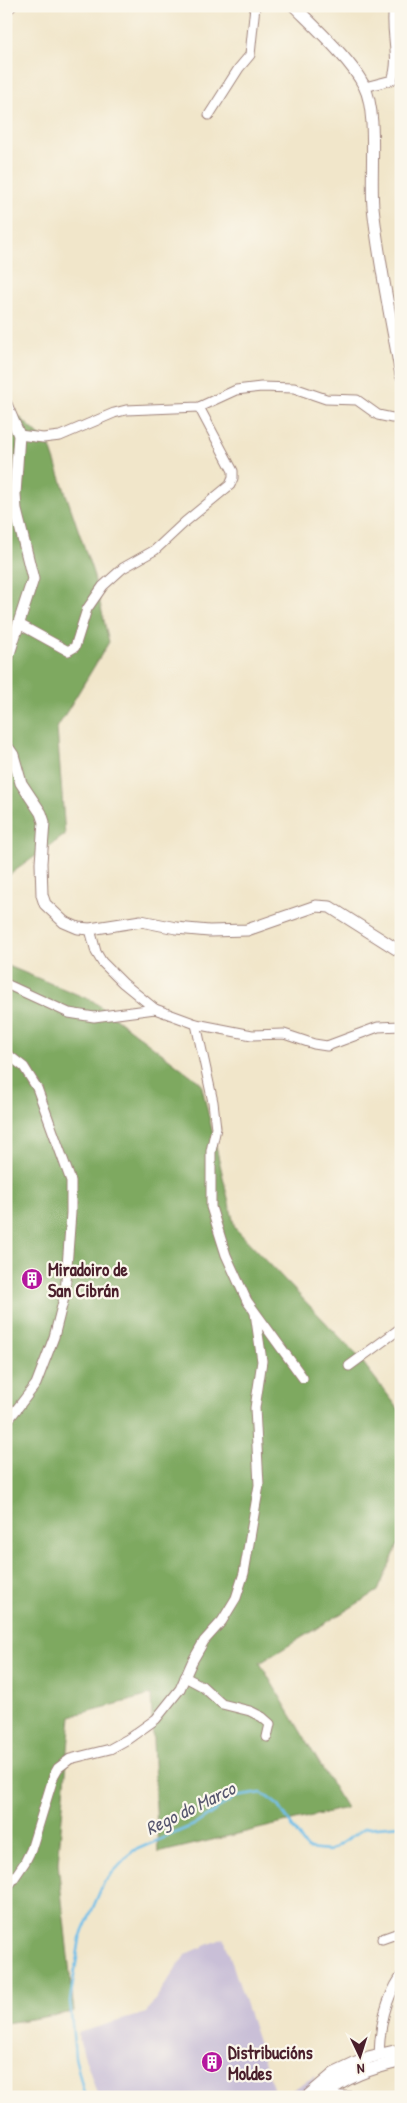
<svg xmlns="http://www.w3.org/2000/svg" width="407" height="2103" font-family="'Patrick Hand',sans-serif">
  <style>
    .industrial { fill: #c9bfd7 }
    .forest { fill: #7ea960; stroke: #646446 }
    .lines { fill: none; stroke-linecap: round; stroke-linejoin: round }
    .stream { stroke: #6fbfea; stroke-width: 2.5 }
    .street-casing { stroke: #9e827a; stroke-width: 11 }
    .secondary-casing { stroke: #9e827a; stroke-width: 13 }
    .primary-casing { stroke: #9e827a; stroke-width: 14 }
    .street { stroke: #fff; stroke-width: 9 }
    .secondary { stroke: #fff; stroke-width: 11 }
    .primary { stroke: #fff; stroke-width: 12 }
    .labels { text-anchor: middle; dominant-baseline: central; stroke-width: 4.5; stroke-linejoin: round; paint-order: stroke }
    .poi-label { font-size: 18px; font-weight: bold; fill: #4a1f2b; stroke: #fbf7ec; text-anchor: start }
    .water-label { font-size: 19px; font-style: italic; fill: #57576e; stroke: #fbf7ec }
  </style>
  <rect width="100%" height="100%" fill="#fbf7ec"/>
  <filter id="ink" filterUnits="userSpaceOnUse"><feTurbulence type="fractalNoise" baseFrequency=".02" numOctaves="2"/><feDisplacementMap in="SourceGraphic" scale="10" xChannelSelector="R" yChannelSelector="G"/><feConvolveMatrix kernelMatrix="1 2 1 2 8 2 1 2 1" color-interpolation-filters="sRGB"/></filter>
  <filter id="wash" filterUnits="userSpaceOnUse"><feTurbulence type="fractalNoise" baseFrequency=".0096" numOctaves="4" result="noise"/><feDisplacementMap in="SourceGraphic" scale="20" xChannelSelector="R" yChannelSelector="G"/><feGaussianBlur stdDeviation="1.12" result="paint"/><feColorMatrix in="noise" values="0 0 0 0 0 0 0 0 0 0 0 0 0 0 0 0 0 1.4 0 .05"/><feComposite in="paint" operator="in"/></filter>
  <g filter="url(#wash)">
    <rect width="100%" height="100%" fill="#f1e6ca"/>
    <g class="industrial">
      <polygon points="224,1938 276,2097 98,2097 77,2033 146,2013 186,1954"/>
      <polygon points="315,2076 309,2097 281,2097"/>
    </g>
    <g class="forest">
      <polygon points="6,405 49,444 93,573 109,642 57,728 65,835 9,875 6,889"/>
      <polygon points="6,965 93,1001 201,1083 235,1228 357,1355 401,1412 401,1538 378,1591 260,1663 346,1808 158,1853 151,1695 71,1716 58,1863 74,2012 6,2023"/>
    </g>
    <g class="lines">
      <polyline class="stream" points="85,2097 75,2057 70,2001 80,1938 104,1882 133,1851 196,1824 235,1797 262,1793 279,1806 307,1849 329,1851 365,1828 401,1825"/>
    </g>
  </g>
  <g filter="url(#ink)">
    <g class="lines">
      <g class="street-casing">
        <g id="street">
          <polyline points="6,11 12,6"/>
          <path d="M365 87 392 80C401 57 389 31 394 6"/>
          <polyline points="209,115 239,68 250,55 255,6"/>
          <polyline points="19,435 43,438 60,436 114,413 126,410 199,407 236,390 261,387 294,388 326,399 357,400 378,415 392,418 401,417"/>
          <polyline points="19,624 68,651 75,647 87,609 103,586 123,568 155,550 185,522 230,485 233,478 233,471 199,407"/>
          <polyline points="90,929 96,952 102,962 123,983 155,1009 196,1024 252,1035 284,1034 314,1044 327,1046 378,1027 401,1026"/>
          <polyline points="6,984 69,1013 94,1017 155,1009"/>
          <polyline points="196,1024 213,1102 216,1128 211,1151 211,1207 226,1255 247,1301 303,1378"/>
          <polyline points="6,1053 24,1067 37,1088 71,1181 71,1213 65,1294 54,1337 36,1384 6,1423"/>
          <polyline points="349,1366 401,1328"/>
          <polyline points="185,1677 202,1686 222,1704 250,1711 262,1717 270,1724 267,1737"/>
          <polyline points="6,1890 25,1862 31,1850 54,1775 58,1768 70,1759 110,1749 128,1739 156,1719 180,1689 192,1662 204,1641 222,1621 236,1598 244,1573 259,1485 255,1408 262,1361 255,1313"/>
          <polyline points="382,1939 396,1934 401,1934"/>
          <path d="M379 2055C380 2026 385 2000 401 1976"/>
          <polyline points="324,2095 362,2097"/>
        </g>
      </g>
      <g class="secondary-casing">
        <g id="secondary">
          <path d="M294 6C315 27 352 61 364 86 378 112 370 175 373 207 379 264 391 319 401 375"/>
          <polyline points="6,404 19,435 15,494 16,510 33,579 6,663"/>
          <polyline points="6,745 13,755 21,783 41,813 44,822 41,863 42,895 45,904 64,922 78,928 90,929 141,921 176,928 209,931 247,930 316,906 330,907 401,952"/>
        </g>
      </g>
      <g class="primary-casing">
        <g id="primary">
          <polyline points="307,2097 334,2074 370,2057 401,2050"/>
          <path d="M322 2097C345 2076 372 2068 401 2061"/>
        </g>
      </g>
      <use href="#street" class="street"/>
      <use href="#secondary" class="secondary"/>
      <use href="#primary" class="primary"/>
    </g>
  </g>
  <defs>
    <g id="building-disc" transform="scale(1.125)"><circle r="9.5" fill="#b5179e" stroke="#fbf7ec"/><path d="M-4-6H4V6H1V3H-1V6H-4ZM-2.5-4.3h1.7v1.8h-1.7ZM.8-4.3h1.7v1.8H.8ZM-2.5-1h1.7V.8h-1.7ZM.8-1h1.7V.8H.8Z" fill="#fff"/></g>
  </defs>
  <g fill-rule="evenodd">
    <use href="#building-disc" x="32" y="1279"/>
    <use href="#building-disc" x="212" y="2062"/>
  </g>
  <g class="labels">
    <g class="poi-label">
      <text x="48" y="1269">Miradoiro de<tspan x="48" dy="21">San Cibrán</tspan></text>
      <text x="228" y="2052">Distribucións<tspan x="228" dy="21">Moldes</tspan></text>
    </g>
    <g class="water-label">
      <text transform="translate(190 1808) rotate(-26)">Rego do Marco</text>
    </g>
  </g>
  <rect width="407" height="2103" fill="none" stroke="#fbf7ec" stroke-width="25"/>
  <g transform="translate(360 2056) rotate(176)" stroke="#fbf7ec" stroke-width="4" paint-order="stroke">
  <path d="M0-4L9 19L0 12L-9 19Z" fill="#4a1f2b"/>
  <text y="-8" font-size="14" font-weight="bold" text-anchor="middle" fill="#4a1f2b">N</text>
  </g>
</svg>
